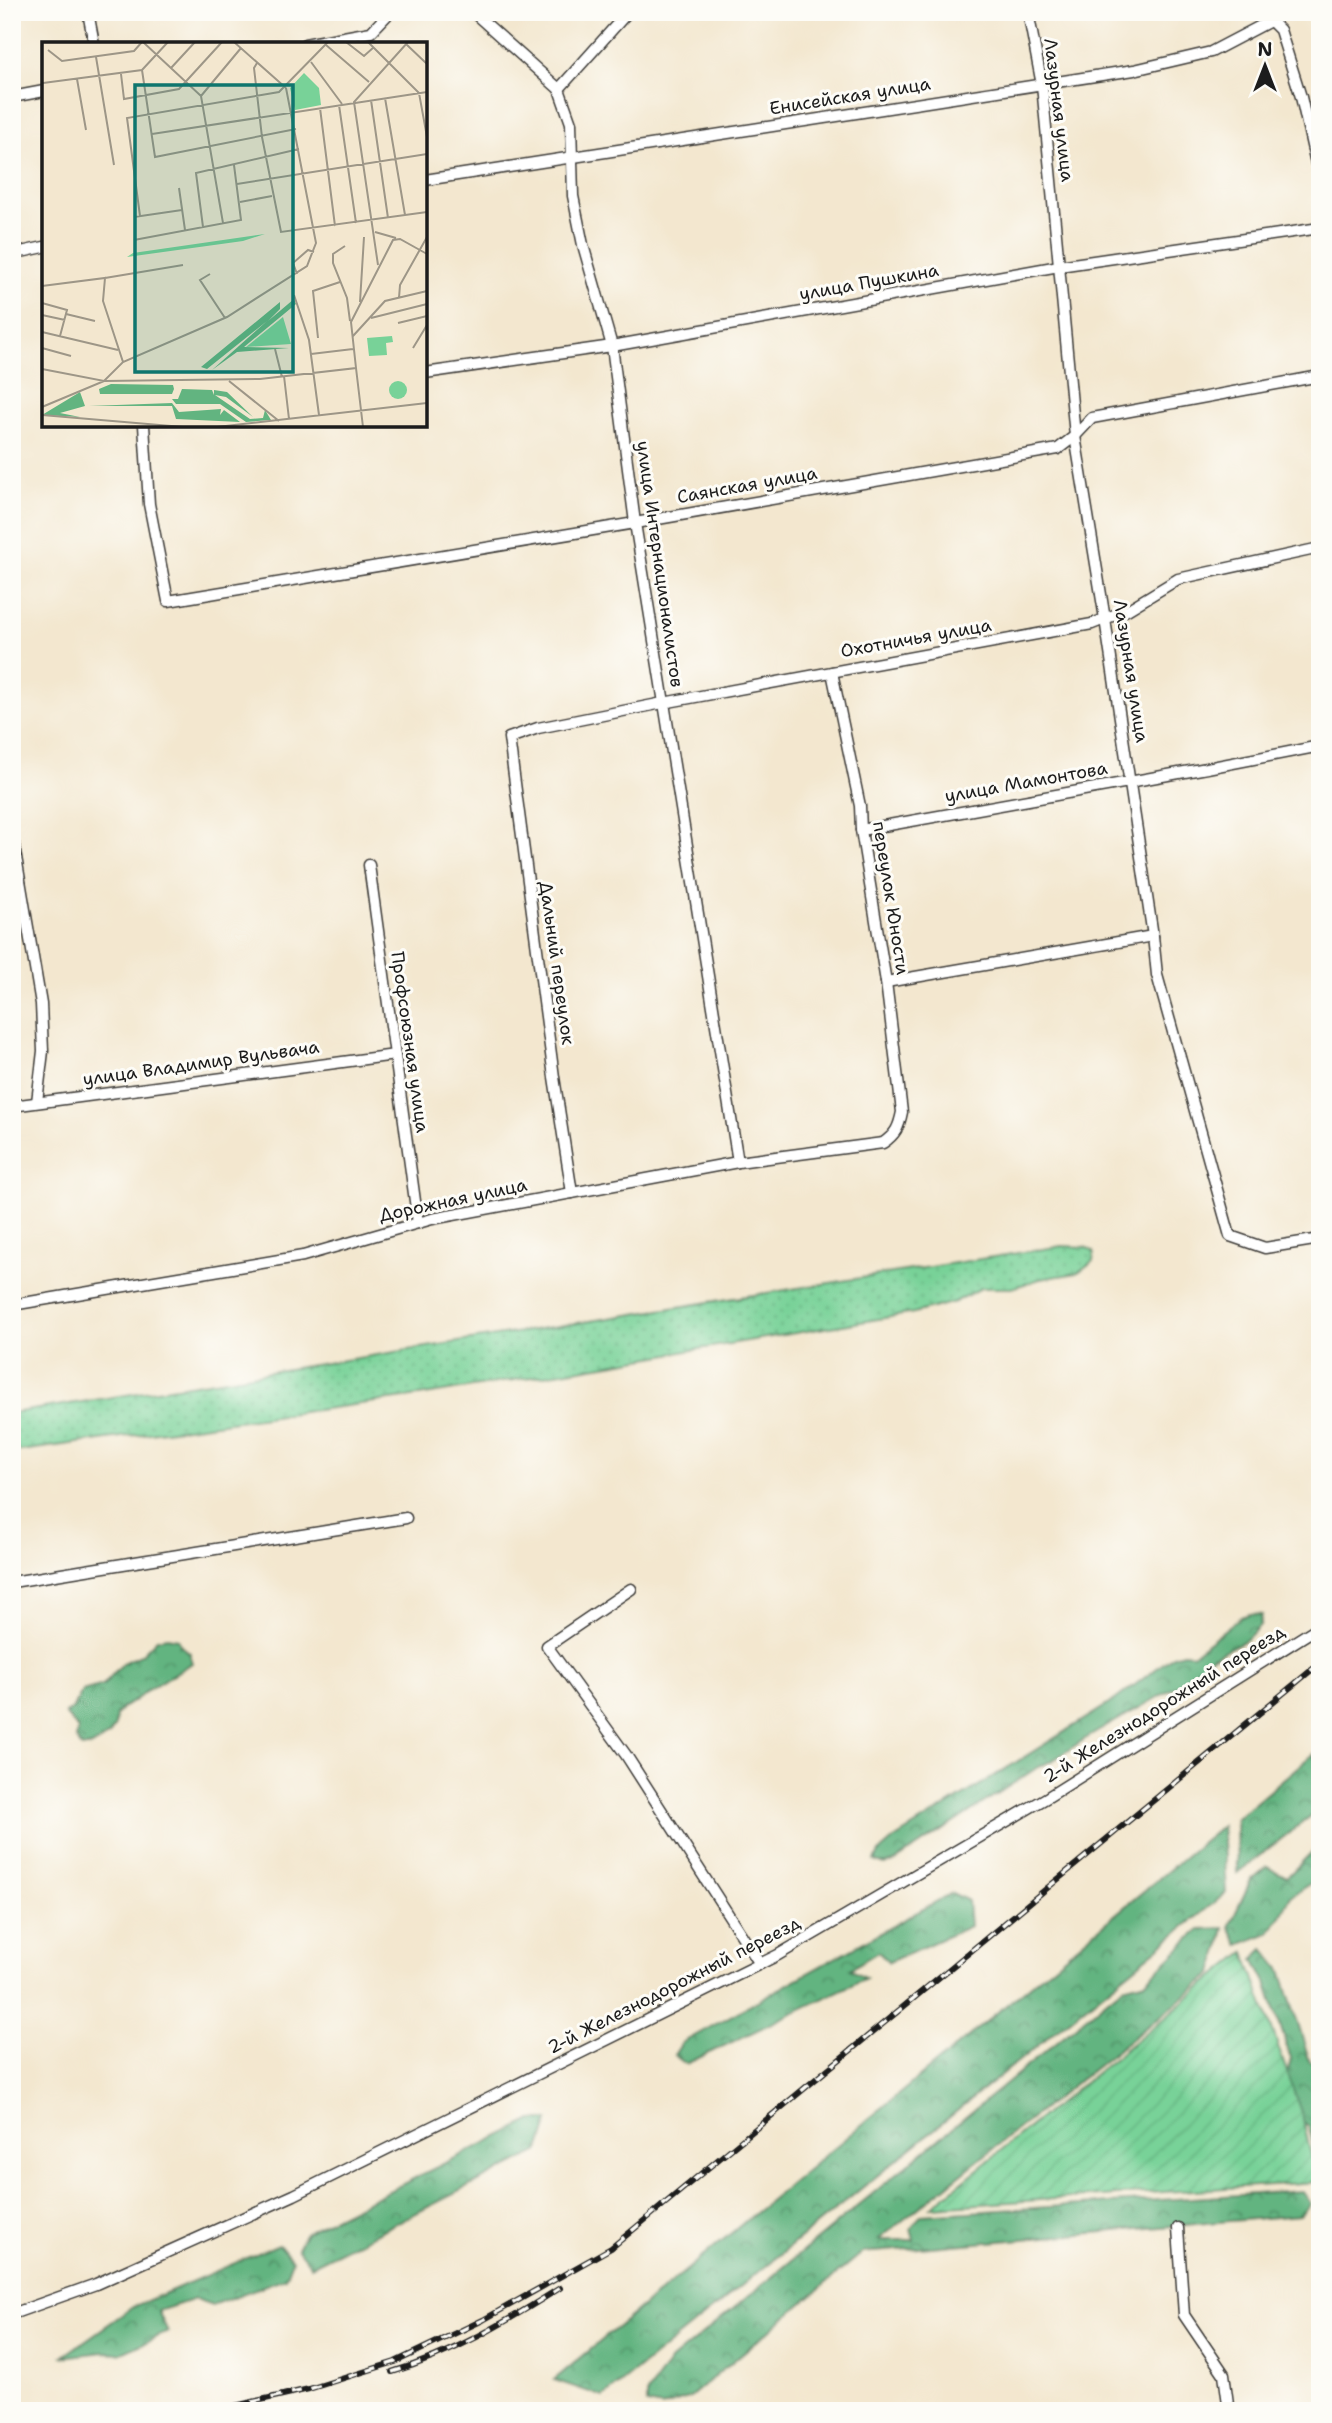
<svg xmlns="http://www.w3.org/2000/svg" width="1332" height="2423" font-family="'Shantell Sans',sans-serif">
  <style>
    .grass { fill: url(#grass-dots); stroke: #4a775a; stroke-width: 2 }
    .forest { fill: url(#forest-crowns); stroke: #3f684e; stroke-width: 2 }
    .garden { fill: url(#garden-furrows); stroke: #4a775a; stroke-width: 2 }
    .lines { fill: none; stroke-linecap: round; stroke-linejoin: round }
    .minor-casing { stroke: #3c3a37; stroke-width: 13 }
    .minor { stroke: #fff; stroke-width: 10 }
    .rail-casing { stroke: #1c1c1c; stroke-width: 6 }
    .rail { stroke: #fdfcf7; stroke-width: 3.5; stroke-dasharray: 10; stroke-linecap: butt }
    .labels { text-anchor: middle; dominant-baseline: central; stroke-width: 6; stroke-linejoin: round; paint-order: stroke }
    .street-label { font-size: 18px; fill: #1c1c1c; stroke: #fdfcf7 }
    .inset-road { fill: none; stroke: #9d9687; stroke-width: 2 }
    .view { fill: #0f766e; fill-opacity: 0.15; stroke: #0f766e; stroke-width: 3.5 }
    .inset-edge { fill: none; stroke: #1c1c1c; stroke-width: 3.5 }
  </style>
  <defs>
    <pattern id="grass-dots" width="8" height="8" patternUnits="userSpaceOnUse" patternTransform="scale(1.75)"><rect width="8" height="8" fill="#78d298"/><path d="M2 2h.1M6 6h.1" fill="none" stroke="#67b482" stroke-width="1.8" stroke-linecap="round"/></pattern>
    <pattern id="forest-crowns" width="20" height="18" patternUnits="userSpaceOnUse" patternTransform="scale(1.75)"><rect width="20" height="18" fill="#62b480"/><path d="M2 6a3 3 0 1 1 6 0M12 15a3 3 0 1 1 6 0" fill="none" stroke="#509268"/></pattern>
    <pattern id="garden-furrows" width="10" height="10" patternUnits="userSpaceOnUse" patternTransform="scale(1.75)"><rect width="10" height="10" fill="#78d298"/><path d="M-1 1l2-2M0 10L10 0M9 11l2-2" fill="none" stroke="#67b482"/></pattern>
  </defs>
  <rect width="100%" height="100%" fill="#fdfcf7"/>
  <filter id="ink" filterUnits="userSpaceOnUse"><feTurbulence type="fractalNoise" baseFrequency=".0143" numOctaves="2"/><feDisplacementMap in="SourceGraphic" scale="14" xChannelSelector="R" yChannelSelector="G"/><feConvolveMatrix kernelMatrix="1 2 1 2 8 2 1 2 1" color-interpolation-filters="sRGB"/></filter>
  <filter id="wash" filterUnits="userSpaceOnUse"><feTurbulence type="fractalNoise" baseFrequency=".00686" numOctaves="4" result="noise"/><feDisplacementMap in="SourceGraphic" scale="28" xChannelSelector="R" yChannelSelector="G"/><feGaussianBlur stdDeviation="1.57" result="paint"/><feColorMatrix in="noise" values="0 0 0 0 0 0 0 0 0 0 0 0 0 0 0 0 0 1.4 0 .05"/><feComposite in="paint" operator="in"/></filter>
  <g filter="url(#wash)">
    <rect width="100%" height="100%" fill="#f3e7cf"/>
    <polygon class="grass" points="1062,1246 1085,1247 1094,1252 1093,1261 1077,1273 1040,1279 1012,1288 981,1288 955,1302 914,1313 419,1396 12,1452 12,1413"/>
    <g class="forest">
      <polygon points="1250,1614 1262,1615 1260,1625 1246,1640 1209,1658 1179,1685 1085,1739 1055,1759 1035,1769 894,1862 884,1865 875,1861 879,1852 894,1839 1115,1700 1173,1656 1183,1653 1193,1654 1241,1617"/>
      <polygon points="167,1637 178,1639 181,1646 190,1653 192,1663 149,1689 133,1702 123,1707 116,1715 115,1726 109,1735 92,1746 82,1748 76,1738 78,1729 65,1714 73,1708 82,1691 103,1685 123,1663 141,1655 157,1639"/>
      <path d="M1313 1754C1324 1772 1322 1797 1312 1815L1237 1873 1236 1819Z"/>
      <polygon points="1222,1826 1226,1893 604,2397 554,2380"/>
      <polygon points="1320,1844 1320,1877 1291,1896 1281,1916 1268,1933 1239,1945 1229,1927 1251,1880 1267,1867 1287,1877"/>
      <polygon points="952,1893 968,1901 970,1926 889,1962 878,1952 850,1969 866,1978 686,2064 674,2055 682,2043"/>
      <polygon points="1224,1928 1213,1974 878,2240 914,2240 911,2229 921,2215 1302,2191 1310,2204 1300,2215 862,2253 690,2397 662,2407 647,2404 647,2393 671,2360 1123,1987 1146,1981 1200,1929"/>
      <polygon points="1264,1949 1281,1970 1310,2062 1320,2063 1320,2172 1309,2127 1292,2115 1283,2090 1291,2059 1266,1982 1254,1959"/>
      <polygon points="532,2120 549,2120 539,2151 311,2266 297,2248 306,2232"/>
      <polygon points="279,2244 292,2260 285,2278 212,2305 195,2299 158,2311 168,2332 122,2353 104,2352 62,2357 133,2307"/>
    </g>
    <polygon class="garden" points="1245,1952 1302,2115 1317,2182 931,2207"/>
  </g>
  <g filter="url(#ink)">
    <g class="lines">
      <g class="minor-casing">
        <g id="minor">
          <polyline points="88,12 94,44"/>
          <polyline points="473,12 559,89 571,123 573,196 583,245 612,346 635,523 738,1162"/>
          <polyline points="1028,12 1042,85 1075,436 1105,619 1153,936 1157,975 1230,1236 1265,1248 1320,1239"/>
          <polyline points="1262,12 1280,30 1301,97 1320,181"/>
          <polyline points="305,44 371,32 390,12"/>
          <polyline points="559,89 628,12"/>
          <polyline points="12,97 44,91"/>
          <polyline points="425,180 1134,70 1211,52 1272,20 1279,12"/>
          <polyline points="12,254 44,247"/>
          <polyline points="425,373 612,346 1059,266 1320,228"/>
          <polyline points="144,425 149,504 168,601 635,523 1058,449 1075,436 1092,418 1320,376"/>
          <polyline points="861,830 1207,768 1320,746"/>
          <polyline points="12,833 41,1004 43,1051 37,1102"/>
          <polyline points="369,865 418,1223"/>
          <polyline points="886,982 1153,936"/>
          <polyline points="12,1106 395,1055"/>
          <polyline points="572,1193 554,1077 509,738 538,728 663,703 1092,624 1127,610 1178,579 1320,548"/>
          <path d="M12 1305 303 1256 432 1219 738 1162 883 1143C896 1134 899 1127 902 1112L886 982 861 830 860 806 832 672"/>
          <polyline points="12,1582 406,1518"/>
          <polyline points="631,1589 547,1646 626,1755 760,1964"/>
          <polyline points="1178,2228 1184,2315 1224,2374 1229,2411"/>
          <polyline points="12,2314 96,2284 294,2195 778,1955 1048,1797 1320,1626"/>
        </g>
      </g>
      <use href="#minor" class="minor"/>
      <g class="rail-casing">
        <g id="rail">
          <path d="M392 2372C453 2354 506 2322 560 2288"/>
          <polyline points="213,2411 309,2389 395,2362 483,2320 611,2248 1320,1663"/>
        </g>
      </g>
      <use href="#rail" class="rail"/>
    </g>
  </g>
  <g class="labels">
    <g class="street-label">
      <text transform="translate(850 96) rotate(-9)">Енисейская улица</text>
      <text transform="translate(1059 110) rotate(83)">Лазурная улица</text>
      <text transform="translate(869 282) rotate(-10)">улица Пушкина</text>
      <text transform="translate(747 485) rotate(-10)">Саянская улица</text>
      <text transform="translate(660 564) rotate(82)">улица Интернационалистов</text>
      <text transform="translate(916 638) rotate(-10)">Охотничья улица</text>
      <text transform="translate(1131 671) rotate(81)">Лазурная улица</text>
      <text transform="translate(1026 782) rotate(-10)">улица Мамонтова</text>
      <text transform="translate(891 898) rotate(81)">переулок Юности</text>
      <text transform="translate(557 963) rotate(82)">Дальний переулок</text>
      <text transform="translate(410 1042) rotate(82)">Профсоюзная улица</text>
      <text transform="translate(201 1063) rotate(-8)">улица Владимир Вульвача</text>
      <text transform="translate(453 1200) rotate(-12)">Дорожная улица</text>
      <text transform="translate(1164 1704) rotate(-32)">2-й Железнодорожный переезд</text>
      <text transform="translate(674 1985) rotate(-27)">2-й Железнодорожный переезд</text>
    </g>
  </g>
  <g transform="translate(42 42)">
    <rect width="385" height="385" fill="#f3e7cf"/>
    <path d="M223 192 201 199 85 215 91 211Z" fill="#78d298"/>
    <path d="M252 257 254 262 202 305 247 306 195 310 170 328 225 279 165 327 159 325 238 260V267L226 279ZM69 342 131 343 132 347 130 352H58L57 347ZM140 347 170 348 172 353V348L185 350 211 375 184 355 173 353 208 377 221 376 223 368 229 378 204 380 178 362H134L130 357H136ZM38 350 43 364 18 371 38 375 0 373ZM130 361 137 370 179 367 178 373 182 368 198 380 134 377 130 364H47Z" fill="#62b480"/>
    <path d="M262 31 277 46 279 63 253 68 248 46Z" fill="#78d298"/>
    <path d="M241 275 249 302 204 305ZM350 294 351 300 344 301 345 313 327 314 325 296Z" fill="#78d298"/>
    <path d="M347 348a9 9 0 1 1 18 0a9 9 0 1 1-18 0Z" fill="#78d298"/>
    <path class="inset-road" d="M101 0 159 54 181 181M192 0 244 46M304 0 322 14 332 5M326 0 377 51 385 95M364 2 385 22M284 3 327 40M6 8 20 19 92 9 100 0M54 15 72 123M269 20 300 62M215 21 212 26 220 95 239 190 385 170M129 26 153 0M100 28 113 115 254 87M79 32 82 57 137 47 180 0M35 37 44 88M1 41 100 28 126 0M159 54 199 6M343 56 363 173M329 58 346 176M297 63 314 181M278 66 293 184M110 92 385 50M195 142 385 112M137 146 143 188M198 160 230 154M98 174 85 76 237 50 286 0M92 175 140 168M161 185 154 131 257 107M333 190 354 196M92 198 199 178 192 123M303 204 291 212V221L305 256 308 279M336 223 312 60 366 0M168 232 158 238 183 276M255 232 251 221 266 208 272 210M63 236 141 223M0 244 63 236 61 259 81 320M252 253 267 298 277 373M357 256 358 243 385 195M318 260 322 195M0 261 25 268 18 294M24 272 53 279M0 273 23 278M329 276 385 262M356 281 385 274M0 290 76 308M311 294 343 259 385 249M276 296 271 249 298 240M0 306 29 314M371 306 385 283M233 307 240 335M269 312 311 307M314 326 321 385M0 327 62 339 81 320 185 275 265 224 274 201 244 46M242 334 247 377M187 339 237 379M0 365 62 339 218 337 314 326 309 280 351 198 358 197 385 212M0 373 141 385M175 385 385 361"/>
    <path class="view" d="M93 43H251V330H93Z"/>
    <rect width="385" height="385" class="inset-edge"/>
  </g>
  <rect width="1332" height="2423" fill="none" stroke="#fdfcf7" stroke-width="42"/>
  <g transform="translate(1265 66)" stroke="#fdfcf7" stroke-width="5" paint-order="stroke">
  <path d="M0-5L12 26L0 18L-12 26Z" fill="#1c1c1c"/>
  <text y="-10" font-size="19" font-weight="bold" text-anchor="middle" fill="#1c1c1c">N</text>
  </g>
</svg>
